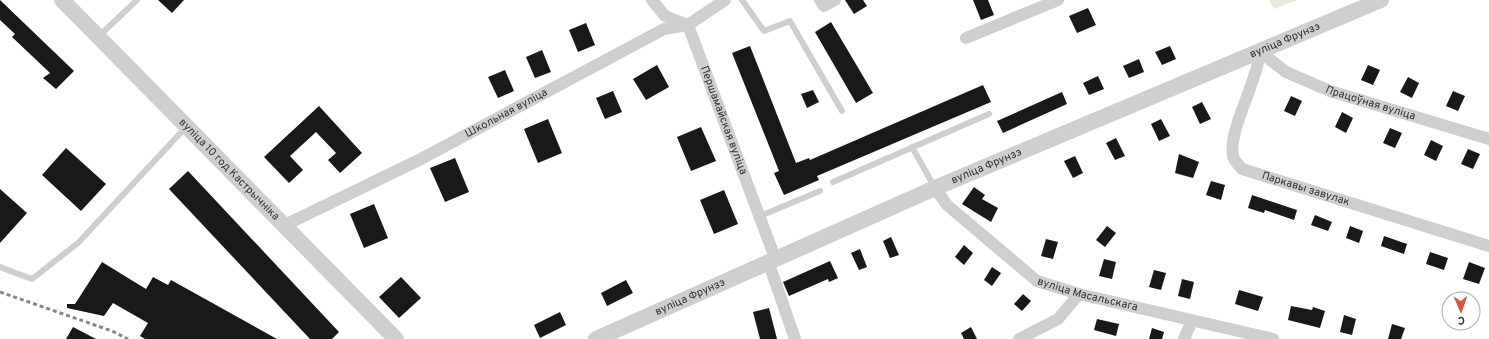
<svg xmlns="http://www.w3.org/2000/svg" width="1489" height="339" font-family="Overpass,sans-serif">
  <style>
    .green { fill: #e3ebdf }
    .building { fill: #191919 }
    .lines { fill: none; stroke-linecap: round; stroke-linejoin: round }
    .service { stroke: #cfcfcf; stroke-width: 6 }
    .minor { stroke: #cfcfcf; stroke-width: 12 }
    .tertiary { stroke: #cfcfcf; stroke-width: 16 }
    .rail { stroke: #878787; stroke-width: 3; stroke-dasharray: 4 3; stroke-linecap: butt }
    .labels { text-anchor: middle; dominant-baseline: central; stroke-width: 4; stroke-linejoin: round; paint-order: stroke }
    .street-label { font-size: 11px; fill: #323232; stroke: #fff }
  </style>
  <rect width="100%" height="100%" fill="#fff"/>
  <polygon class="green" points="1269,0 1297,0 1274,9"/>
  <g class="building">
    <polygon points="0,0 74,71 56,89 43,78 50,73 12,37 15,34 0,20"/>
    <polygon points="158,0 184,0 172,13"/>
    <polygon points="845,0 863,0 867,6 854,14"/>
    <polygon points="973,0 988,0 994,15 981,20"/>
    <polygon points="1088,8 1096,25 1077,33 1069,16"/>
    <polygon points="831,22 873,93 856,103 815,32"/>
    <polygon points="586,23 595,45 578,52 569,30"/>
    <polygon points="750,46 796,163 809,158 810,160 983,85 991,102 817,176 819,180 784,195 774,173 779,171 732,53"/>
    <polygon points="1170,46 1176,59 1162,65 1155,52"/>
    <polygon points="542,50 551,72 535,78 526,57"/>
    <polygon points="1139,59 1144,72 1129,78 1123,66"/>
    <polygon points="657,65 669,87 646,100 633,79"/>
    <polygon points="1368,65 1380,70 1373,85 1361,80"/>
    <polygon points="505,70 514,91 498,98 488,77"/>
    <polygon points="1098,76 1104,89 1089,95 1083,83"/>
    <polygon points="1408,77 1419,83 1412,98 1400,92"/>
    <polygon points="813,90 819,102 807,108 801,94"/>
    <polygon points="613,91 622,112 605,119 596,98"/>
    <polygon points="1453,91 1465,96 1458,111 1446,106"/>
    <polygon points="1062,92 1067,104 1003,133 997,121"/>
    <polygon points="1291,96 1302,101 1295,116 1284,111"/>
    <polygon points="1202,102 1211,119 1200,124 1192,107"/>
    <polygon points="319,106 362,153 340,173 328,160 336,153 316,132 290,156 303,170 289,183 264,157"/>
    <polygon points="1342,112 1353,118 1346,133 1335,127"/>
    <polygon points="548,119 562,153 538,163 524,129"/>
    <polygon points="1161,119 1170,136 1159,141 1151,124"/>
    <polygon points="701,127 716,161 691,171 677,137"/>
    <polygon points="1390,128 1402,133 1395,148 1383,143"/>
    <polygon points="1116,138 1125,156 1115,160 1106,143"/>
    <polygon points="1431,140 1443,146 1436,161 1424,155"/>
    <polygon points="66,148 106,184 81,211 42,175"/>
    <polygon points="1468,149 1480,154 1473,169 1461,164"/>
    <polygon points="1179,154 1199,162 1193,178 1175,173"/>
    <polygon points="1075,156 1083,173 1073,178 1064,161"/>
    <polygon points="455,158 469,192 445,202 430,168"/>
    <polygon points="188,171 339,332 332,339 310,339 169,189"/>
    <polygon points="1211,181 1225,185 1221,200 1206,195"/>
    <polygon points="974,187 985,195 982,199 998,208 991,222 962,204"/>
    <polygon points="0,189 27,213 0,243"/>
    <polygon points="724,190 738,224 714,234 700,200"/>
    <polygon points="1252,195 1297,210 1294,220 1265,210 1264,213 1248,208"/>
    <polygon points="374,204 388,238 364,248 350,214"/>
    <polygon points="1315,215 1332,222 1328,231 1311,225"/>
    <polygon points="1107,226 1116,233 1105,247 1096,240"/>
    <polygon points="1350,226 1363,231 1359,243 1346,238"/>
    <polygon points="1384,236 1407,244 1404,254 1381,246"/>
    <polygon points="891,237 899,255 890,258 883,241"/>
    <polygon points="1046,239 1058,242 1053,259 1041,256"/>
    <polygon points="964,245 973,253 964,265 955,257"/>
    <polygon points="860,249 867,267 859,270 851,253"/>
    <polygon points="1430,252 1448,258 1444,270 1426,264"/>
    <polygon points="1104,259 1116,262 1112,279 1099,276"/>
    <polygon points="830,261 838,278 829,282 828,279 789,296 783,282"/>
    <polygon points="102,262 146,289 153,277 168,285 171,280 277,339 145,339 140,336 148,323 113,303 104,316 67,308 67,304 75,304"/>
    <polygon points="1469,262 1485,268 1479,284 1463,279"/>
    <polygon points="992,267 1001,273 992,286 984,280"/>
    <polygon points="1154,270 1166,273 1161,290 1149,287"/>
    <polygon points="401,277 421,298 399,318 379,297"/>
    <polygon points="1182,279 1194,282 1190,299 1178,296"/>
    <polygon points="626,280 633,293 607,306 601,293"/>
    <polygon points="1239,290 1263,297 1258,311 1235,304"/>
    <polygon points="1023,294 1031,301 1022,311 1014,304"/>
    <polygon points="1291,306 1312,310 1313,307 1325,311 1320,328 1288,320"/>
    <polygon points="769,308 777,339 760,339 753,312"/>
    <polygon points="560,312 566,325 540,338 534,325"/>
    <polygon points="1344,315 1356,319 1352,335 1340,332"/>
    <polygon points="1097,319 1119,324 1116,336 1094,330"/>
    <polygon points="1392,324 1405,328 1401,339 1388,339"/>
    <polygon points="73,327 96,339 66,339"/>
    <polygon points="971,327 977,339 964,339 961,333"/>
    <polygon points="1152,328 1164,332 1162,339 1149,339"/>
  </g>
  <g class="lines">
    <g class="service">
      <polyline points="742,0 764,31 790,21 842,111"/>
      <polyline points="99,36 137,0"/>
      <polyline points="912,147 935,188"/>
      <polyline points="833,182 989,114"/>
      <polyline points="760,216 820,191"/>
      <polyline points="0,267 32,279 78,243 186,127"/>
    </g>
    <g class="minor">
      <path id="s1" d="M652 0 665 16 688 25 775 258"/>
      <polyline points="820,0 824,6 835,0"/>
      <polyline points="966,38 1058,0"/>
      <path id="s2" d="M1260 52C1257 83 1228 130 1233 156 1234 161 1239 165 1242 169L1489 246"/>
      <path id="s3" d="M1260 52 1286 72 1330 91 1489 139"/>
      <path id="s4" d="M935 188 947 205 1037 281 1079 294 1273 339"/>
      <path id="s5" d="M285 225 419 160 664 29 688 25 725 0"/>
      <polyline points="768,261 795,339"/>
      <polyline points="1019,339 1058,319 1079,294"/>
      <polyline points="1184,339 1192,321"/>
    </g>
    <g class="tertiary">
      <path id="s6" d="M62 0 396 339"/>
      <path id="s7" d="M596 339 935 188 1381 0"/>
    </g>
    <polyline class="rail" points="0,292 112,331 128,339"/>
  </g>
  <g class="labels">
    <g class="street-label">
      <text stroke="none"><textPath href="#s7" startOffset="751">вуліца Фрунзэ</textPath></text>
      <text stroke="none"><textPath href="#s3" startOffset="123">Працоўная вуліца</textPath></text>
      <text stroke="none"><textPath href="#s5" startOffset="248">Школьная вуліца</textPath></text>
      <text stroke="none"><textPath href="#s1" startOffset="147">Першамайская вуліца</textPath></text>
      <text stroke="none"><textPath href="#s7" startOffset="427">вуліца Фрунзэ</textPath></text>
      <text stroke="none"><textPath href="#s6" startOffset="238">вуліца 10 год Кастрычніка</textPath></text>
      <text stroke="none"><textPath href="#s2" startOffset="191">Паркавы завулак</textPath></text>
      <text stroke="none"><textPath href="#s4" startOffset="191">вуліца Масальскага</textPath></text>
      <text stroke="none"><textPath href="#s7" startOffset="103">вуліца Фрунзэ</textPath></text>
    </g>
  </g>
  <g transform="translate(1461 311) rotate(178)"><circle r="19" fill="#ffffff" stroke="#adadad"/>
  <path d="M0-3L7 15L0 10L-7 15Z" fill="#e2553c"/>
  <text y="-6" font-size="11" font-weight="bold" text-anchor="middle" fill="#323232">С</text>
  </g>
</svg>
